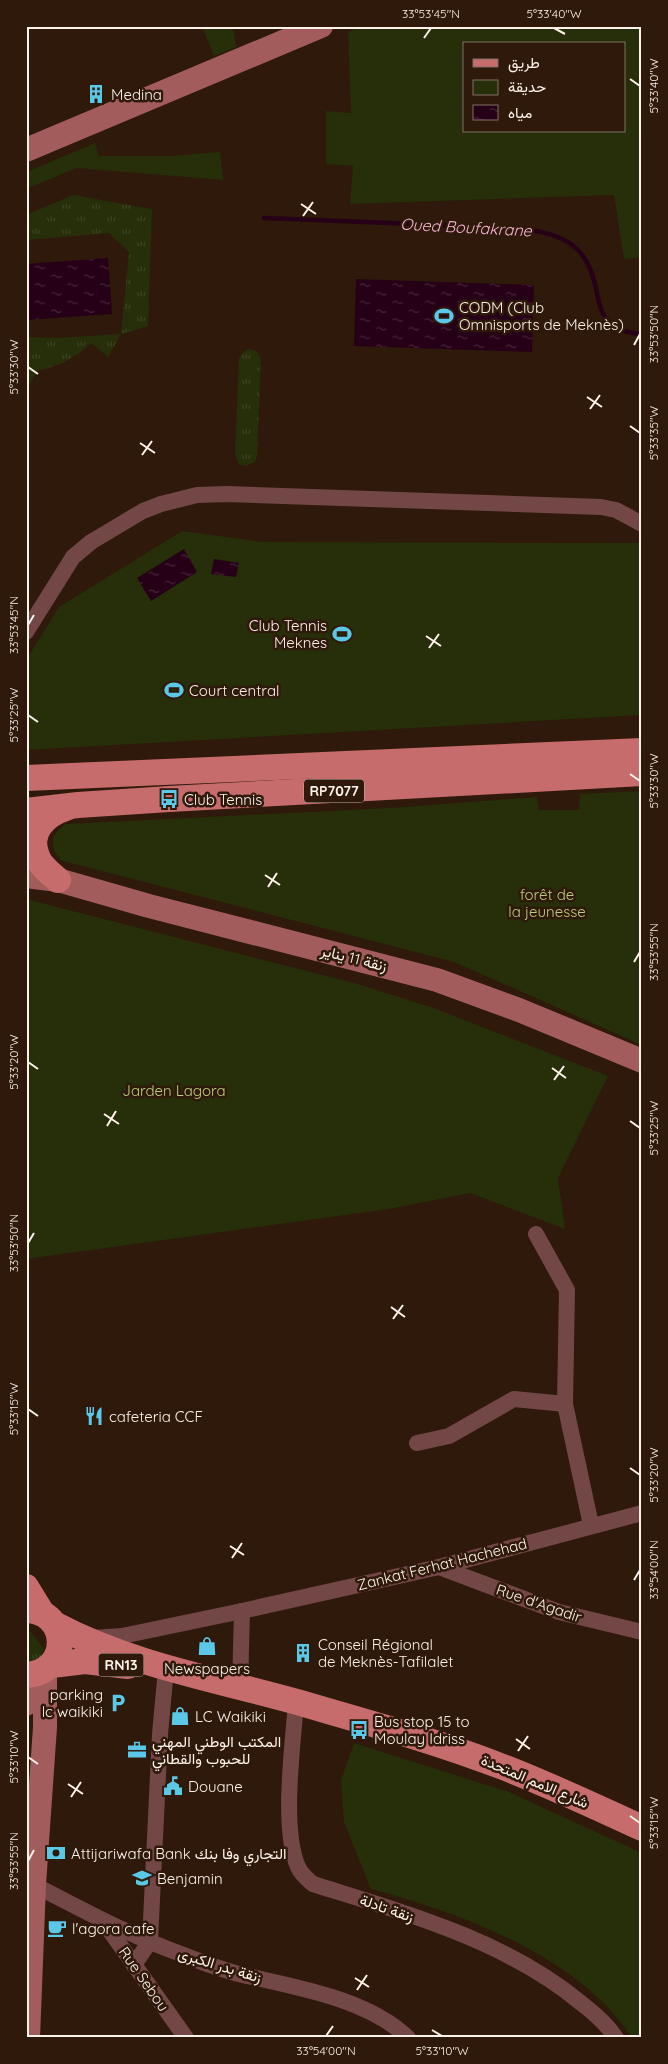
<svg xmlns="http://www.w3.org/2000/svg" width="668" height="2064" font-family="Quicksand,Vazirmatn,sans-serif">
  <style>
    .grass { fill: url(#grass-tufts) }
    .green { fill: #272e0a; fill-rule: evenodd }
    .water { fill: url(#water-ripples) }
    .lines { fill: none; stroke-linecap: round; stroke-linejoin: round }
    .stream { stroke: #260017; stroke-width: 4.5 }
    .street { stroke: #734746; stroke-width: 16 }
    .secondary { stroke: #a25c5b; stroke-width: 24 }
    .primary { stroke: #c76c6c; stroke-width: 26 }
    .ticks { fill: none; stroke: #fef2ea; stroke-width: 2 }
    .labels { text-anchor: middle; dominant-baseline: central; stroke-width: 5; stroke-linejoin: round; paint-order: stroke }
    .shield { fill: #2e190a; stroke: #c0b1a7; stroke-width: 1 }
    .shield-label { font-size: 14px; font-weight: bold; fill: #fef2ea }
    .poi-label { font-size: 15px; fill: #fef2ea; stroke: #2e190a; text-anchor: start }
    .park-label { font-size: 15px; fill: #bace7e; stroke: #2e190a }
    .street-label { font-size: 15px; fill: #fef2ea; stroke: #2e190a }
    .water-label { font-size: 16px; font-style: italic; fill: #f6b6d5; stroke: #2e190a }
    .neatline { fill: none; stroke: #fef2ea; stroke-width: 2 }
    .ticks-label { font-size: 12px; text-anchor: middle; fill: #fef2ea }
  </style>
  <defs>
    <pattern id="grass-tufts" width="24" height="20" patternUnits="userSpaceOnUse" patternTransform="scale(1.25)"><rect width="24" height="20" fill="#272e0a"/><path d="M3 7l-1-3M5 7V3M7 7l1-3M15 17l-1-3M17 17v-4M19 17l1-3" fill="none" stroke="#3d4222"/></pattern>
    <pattern id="water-ripples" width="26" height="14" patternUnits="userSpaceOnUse" patternTransform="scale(1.25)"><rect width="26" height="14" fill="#260017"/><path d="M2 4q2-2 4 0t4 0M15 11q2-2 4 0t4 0" fill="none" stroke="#472639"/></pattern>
  </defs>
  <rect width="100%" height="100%" fill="#2e190a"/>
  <g class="grass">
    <path d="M73 195 152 209 148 326 121 334 108 357 91 343C74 359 59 366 37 371L26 391V337L57 338 121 334 129 252 109 233 26 240V215Z"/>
    <polygon points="248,349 257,351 261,360 257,456 255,462 246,466 239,464 235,455 239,359 242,353"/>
    <polygon points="26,1626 44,1649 40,1658 30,1661 26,1659"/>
  </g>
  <g class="green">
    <polygon points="211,26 233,26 236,47 214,56 203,29"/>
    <path d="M361 26H642V257L624 259 614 195 350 204 353 166 326 164V111L351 113 348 32ZM464 44H624V131H464Z"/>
    <polygon points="95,143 99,156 168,156 220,152 223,180 77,168 26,189 26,172"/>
    <polygon points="182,531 264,542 642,543 642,715 26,750 26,660 59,607"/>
    <path d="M642 791V1045L454 962 63 861C48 850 50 833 66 824L390 808 537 797 539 810H579L580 794Z"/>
    <polygon points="26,899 354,983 431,1007 608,1076 558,1178 565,1229 470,1193 389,1209 26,1259"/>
    <path d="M354 1743 509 1792 642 1853V2038H632C579 1956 461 1913 371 1889L344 1822 341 1780Z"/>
  </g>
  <g class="water">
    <polygon points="108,258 112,314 26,320 26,264"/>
    <polygon points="356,279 534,285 532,352 354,346"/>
    <polygon points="184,549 197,572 151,601 137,578"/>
    <polygon points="214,559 239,563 236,577 211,574"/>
  </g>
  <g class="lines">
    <path class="stream" d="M264 218 517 228C538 231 562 234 578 250 610 283 581 330 642 334"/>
    <g class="street">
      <polyline points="26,632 73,557 91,542 143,511 161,504 197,495 227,494 601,507 616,510 642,524"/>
      <polyline points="536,1234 567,1290 565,1404 591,1525"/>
      <polyline points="417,1443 449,1436 514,1399 565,1404"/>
      <polyline points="439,1567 559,1612 642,1632"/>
      <polyline points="93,1638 122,1636 242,1611 439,1567 642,1513"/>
      <polyline points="240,1687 242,1611"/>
      <path d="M296 1702C293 1745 281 1828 298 1867 301 1874 307 1879 313 1884 405 1913 505 1940 581 2003 594 2013 607 2024 616 2038"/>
      <path d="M34 1885C82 1909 130 1936 181 1954 201 1962 222 1970 243 1975 295 1987 369 1999 408 2038"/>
      <polyline points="103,1921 186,2038"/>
      <polyline points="134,1965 150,1941 160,1734 166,1669"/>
    </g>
    <g class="secondary">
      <polyline points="26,150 321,26"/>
      <polyline points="26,876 58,880 149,906 437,980 519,1010 642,1061"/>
      <polyline points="26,1704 28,1675"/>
      <polyline points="28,2038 34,1885 45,1727 45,1670"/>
    </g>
    <g class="primary">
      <polyline points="26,778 642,751"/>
      <polyline points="26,811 78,805 169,799 642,773"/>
      <path d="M58 880C50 873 40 866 37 856 27 832 45 815 66 808"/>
      <polyline points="26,1587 42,1613"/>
      <path d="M26 1610C70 1611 72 1672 26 1675"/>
      <path d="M56 1625C132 1665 215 1679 297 1702 366 1722 436 1741 503 1767 550 1785 596 1807 642 1828"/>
      <polyline points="52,1665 85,1661 128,1666"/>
    </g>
  </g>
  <path class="ticks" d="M554 28 565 34M424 38 431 28M630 79 640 86M301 204 316 214M303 216 313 202M634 345 640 334M28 367 38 374M587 397 602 407M590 409 600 395M630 426 640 433M140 443 155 453M142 455 152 441M28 625 34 615M426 636 441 646M429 648 439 634M28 715 38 722M630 774 640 781M265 875 280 885M268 887 277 873M634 962 640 952M28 1062 38 1069M552 1068 566 1078M554 1080 564 1066M104 1114 119 1124M630 1121 640 1128M107 1126 116 1111M28 1243 34 1233M391 1307 405 1317M393 1319 403 1305M28 1409 38 1416M630 1468 640 1475M230 1546 244 1555M232 1558 242 1543M634 1580 640 1570M516 1739 530 1749M518 1751 528 1736M28 1757 38 1764M68 1784 83 1794M71 1797 81 1782M630 1816 640 1823M28 1861 34 1850M355 1978 369 1987M357 1990 367 1975M432 2030 442 2036M326 2036 333 2026"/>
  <defs>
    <g id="building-bare" transform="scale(1.5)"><path d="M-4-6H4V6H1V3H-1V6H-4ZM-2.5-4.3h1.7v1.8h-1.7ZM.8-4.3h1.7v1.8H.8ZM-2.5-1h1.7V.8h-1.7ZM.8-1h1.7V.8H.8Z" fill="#5ac8e6" stroke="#2e190a" stroke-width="2.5" paint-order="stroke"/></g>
    <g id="stadium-bare" transform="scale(1.5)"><path d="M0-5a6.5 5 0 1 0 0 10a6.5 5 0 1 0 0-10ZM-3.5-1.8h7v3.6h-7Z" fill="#5ac8e6" stroke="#2e190a" stroke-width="2.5" paint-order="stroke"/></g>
    <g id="bus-bare" transform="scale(1.5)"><path d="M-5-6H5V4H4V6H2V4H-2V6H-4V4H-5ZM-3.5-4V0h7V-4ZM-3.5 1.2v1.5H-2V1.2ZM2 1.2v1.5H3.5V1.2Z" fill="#5ac8e6" stroke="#2e190a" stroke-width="2.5" paint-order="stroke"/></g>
    <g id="restaurant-bare" transform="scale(1.5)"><path d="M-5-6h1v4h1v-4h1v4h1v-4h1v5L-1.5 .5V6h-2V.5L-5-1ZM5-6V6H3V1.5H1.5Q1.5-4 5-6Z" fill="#5ac8e6" stroke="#2e190a" stroke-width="2.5" paint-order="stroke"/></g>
    <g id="shop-bare" transform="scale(1.5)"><path d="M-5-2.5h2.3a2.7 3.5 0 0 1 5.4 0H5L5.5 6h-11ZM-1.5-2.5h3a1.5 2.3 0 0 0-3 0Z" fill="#5ac8e6" stroke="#2e190a" stroke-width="2.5" paint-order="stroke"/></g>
    <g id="parking-bare" transform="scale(1.5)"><path d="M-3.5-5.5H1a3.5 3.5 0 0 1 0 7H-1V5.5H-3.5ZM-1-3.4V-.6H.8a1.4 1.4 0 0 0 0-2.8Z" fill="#5ac8e6" stroke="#2e190a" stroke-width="2.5" paint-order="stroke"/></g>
    <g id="office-bare" transform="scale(1.5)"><path d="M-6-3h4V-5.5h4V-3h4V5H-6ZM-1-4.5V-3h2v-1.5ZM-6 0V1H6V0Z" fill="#5ac8e6" stroke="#2e190a" stroke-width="2.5" paint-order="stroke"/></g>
    <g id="civic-bare" transform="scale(1.5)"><path d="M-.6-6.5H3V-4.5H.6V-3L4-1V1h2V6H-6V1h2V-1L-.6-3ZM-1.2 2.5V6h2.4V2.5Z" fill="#5ac8e6" stroke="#2e190a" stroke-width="2.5" paint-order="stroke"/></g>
    <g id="bank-bare" transform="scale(1.5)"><path d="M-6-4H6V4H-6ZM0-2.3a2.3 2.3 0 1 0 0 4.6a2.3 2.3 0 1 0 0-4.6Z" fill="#5ac8e6" stroke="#2e190a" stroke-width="2.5" paint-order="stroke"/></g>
    <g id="school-bare" transform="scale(1.5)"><path d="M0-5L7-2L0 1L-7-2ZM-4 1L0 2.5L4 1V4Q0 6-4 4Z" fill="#5ac8e6" stroke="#2e190a" stroke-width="2.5" paint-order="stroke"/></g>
    <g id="cafe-bare" transform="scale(1.5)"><path d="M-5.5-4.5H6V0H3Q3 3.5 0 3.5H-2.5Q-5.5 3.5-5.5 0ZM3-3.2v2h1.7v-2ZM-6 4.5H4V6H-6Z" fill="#5ac8e6" stroke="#2e190a" stroke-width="2.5" paint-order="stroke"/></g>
  </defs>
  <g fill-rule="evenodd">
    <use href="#building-bare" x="96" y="94"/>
    <use href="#stadium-bare" x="444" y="316"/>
    <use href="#stadium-bare" x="342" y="634"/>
    <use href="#stadium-bare" x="174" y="690"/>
    <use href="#bus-bare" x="169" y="799"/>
    <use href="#restaurant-bare" x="94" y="1416"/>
    <use href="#shop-bare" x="207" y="1646"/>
    <use href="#building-bare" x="303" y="1653"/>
    <use href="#parking-bare" x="118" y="1703"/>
    <use href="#shop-bare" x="180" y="1716"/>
    <use href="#bus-bare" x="359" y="1730"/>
    <use href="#office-bare" x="137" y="1750"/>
    <use href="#civic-bare" x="173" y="1786"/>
    <use href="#bank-bare" x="56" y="1853"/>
    <use href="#school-bare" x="142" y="1878"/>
    <use href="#cafe-bare" x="57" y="1928"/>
  </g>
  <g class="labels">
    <g class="shield">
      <rect x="304" y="779.5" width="60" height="23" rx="4"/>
      <rect x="98.5" y="1653.5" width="45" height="23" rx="4"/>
    </g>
    <g class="shield-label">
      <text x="334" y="791">RP7077</text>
      <text x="121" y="1665">RN13</text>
    </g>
    <g class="poi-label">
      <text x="111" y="94">Medina</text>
      <text x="459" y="307">CODM (Club<tspan x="459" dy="17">Omnisports de Meknès)</tspan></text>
      <text x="327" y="625" text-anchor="end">Club Tennis<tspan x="327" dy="17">Meknes</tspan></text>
      <text x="189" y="690">Court central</text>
      <text x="184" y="799">Club Tennis</text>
      <text x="109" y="1416">cafeteria CCF</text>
      <text x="318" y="1644">Conseil Régional<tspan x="318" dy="17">de Meknès-Tafilalet</tspan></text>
      <text x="207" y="1668" text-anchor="middle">Newspapers</text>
      <text x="103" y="1694" text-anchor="end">parking<tspan x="103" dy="17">lc waikiki</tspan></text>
      <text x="195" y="1716">LC Waikiki</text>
      <text x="374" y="1721">Bus stop 15 to<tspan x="374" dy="17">Moulay Idriss</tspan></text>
      <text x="152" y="1741">المكتب الوطني المهني<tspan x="152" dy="17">للحبوب والقطاني</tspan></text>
      <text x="188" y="1786">Douane</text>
      <text x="71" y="1853">Attijariwafa Bank التجاري وفا بنك</text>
      <text x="157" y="1878">Benjamin</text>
      <text x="72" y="1928">l'agora cafe</text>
    </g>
    <g class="park-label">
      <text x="547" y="894">forêt de<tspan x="547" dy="17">la jeunesse</tspan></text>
      <text x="174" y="1090">Jarden Lagora</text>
    </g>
    <g class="street-label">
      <text transform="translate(354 958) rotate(14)">زنقة 11 يناير</text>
      <text transform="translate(442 1564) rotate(-14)">Zankat Ferhat Hachehad</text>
      <text transform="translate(539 1603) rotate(19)">Rue d'Agadir</text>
      <text transform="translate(535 1781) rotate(23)">شارع الامم المتحدة</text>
      <text transform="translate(387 1908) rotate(19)">زنقة تادلة</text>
      <text transform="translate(220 1965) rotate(17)">زنقة بدر الكبرى</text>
      <text transform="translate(144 1979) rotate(55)">Rue Sebou</text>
    </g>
    <g class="water-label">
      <text transform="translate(466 227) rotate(3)">Oued Boufakrane</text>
    </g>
  </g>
  <rect width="668" height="2064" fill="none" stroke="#2e190a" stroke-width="55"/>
  <rect x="463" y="42" width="162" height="90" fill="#2e190a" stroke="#817064"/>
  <rect x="473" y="59" width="25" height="8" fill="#c76c6c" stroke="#817064"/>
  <text x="508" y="68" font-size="15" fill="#fef2ea">طريق</text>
  <rect x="473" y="80" width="25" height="15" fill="#272e0a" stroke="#817064"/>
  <text x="508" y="92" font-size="15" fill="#fef2ea">حديقة</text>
  <rect x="473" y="105" width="25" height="15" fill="url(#water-ripples)" stroke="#817064"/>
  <text x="508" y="118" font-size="15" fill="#fef2ea">مياه</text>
  <rect x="28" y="28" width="612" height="2008" class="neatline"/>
  <g class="ticks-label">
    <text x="431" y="18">33°53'45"N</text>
    <text x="554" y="18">5°33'40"W</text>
    <text transform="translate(654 86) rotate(-90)" y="4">5°33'40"W</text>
    <text transform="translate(654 334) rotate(-90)" y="4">33°53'50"N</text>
    <text transform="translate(14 367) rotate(-90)" y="4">5°33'30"W</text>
    <text transform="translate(654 433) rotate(-90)" y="4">5°33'35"W</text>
    <text transform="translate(14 625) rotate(-90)" y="4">33°53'45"N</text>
    <text transform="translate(14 715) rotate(-90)" y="4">5°33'25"W</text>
    <text transform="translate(654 781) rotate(-90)" y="4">5°33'30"W</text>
    <text transform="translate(654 952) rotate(-90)" y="4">33°53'55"N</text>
    <text transform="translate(14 1062) rotate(-90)" y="4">5°33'20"W</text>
    <text transform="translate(654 1128) rotate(-90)" y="4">5°33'25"W</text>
    <text transform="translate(14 1243) rotate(-90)" y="4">33°53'50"N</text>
    <text transform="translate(14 1409) rotate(-90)" y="4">5°33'15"W</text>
    <text transform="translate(654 1475) rotate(-90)" y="4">5°33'20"W</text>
    <text transform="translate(654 1570) rotate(-90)" y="4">33°54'00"N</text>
    <text transform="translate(14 1757) rotate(-90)" y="4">5°33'10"W</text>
    <text transform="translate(654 1823) rotate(-90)" y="4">5°33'15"W</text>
    <text transform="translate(14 1861) rotate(-90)" y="4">33°53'55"N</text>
    <text x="326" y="2055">33°54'00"N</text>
    <text x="442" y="2055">5°33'10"W</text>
  </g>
</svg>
